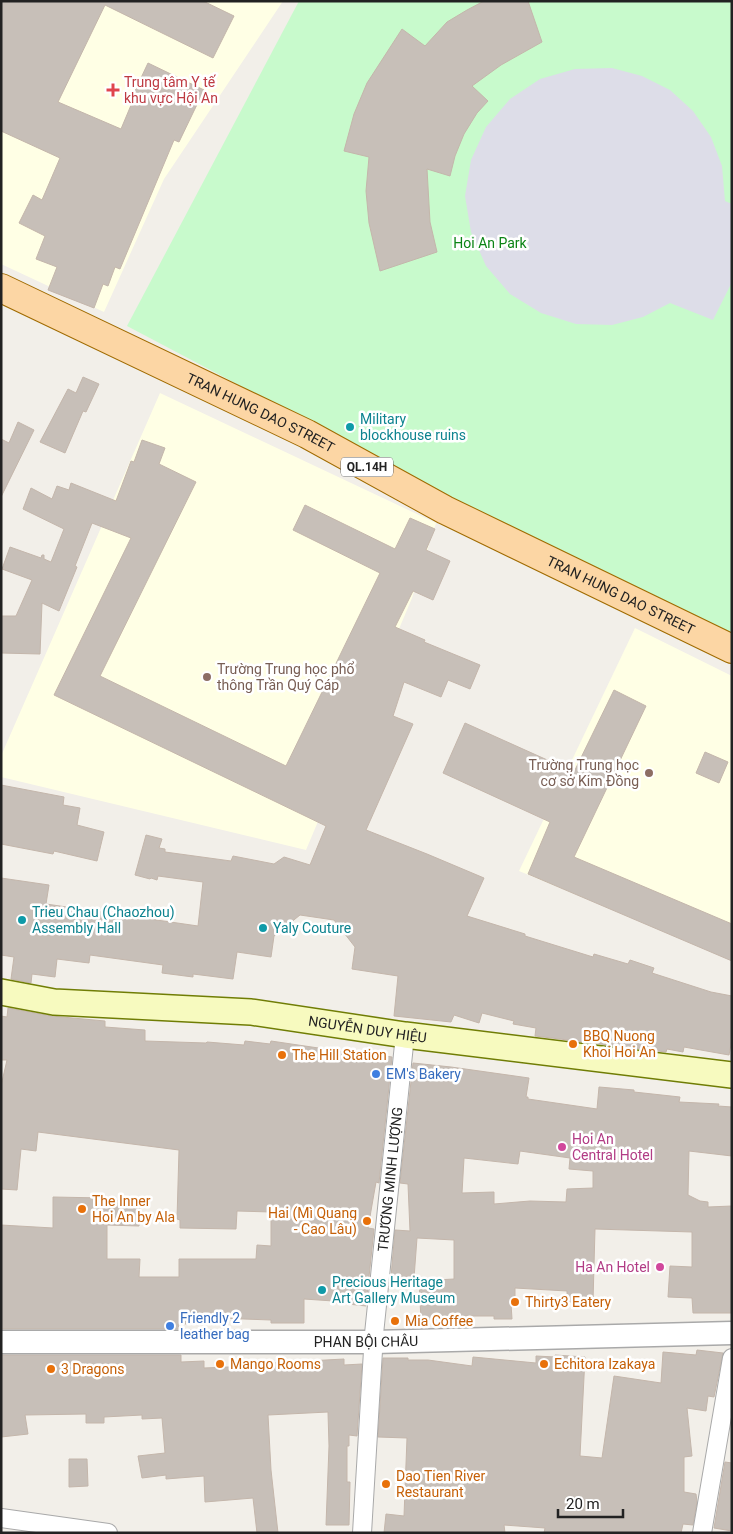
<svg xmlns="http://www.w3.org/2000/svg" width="733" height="1534" font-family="Roboto,sans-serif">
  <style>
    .education { fill: #ffffe5 }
    .park { fill: #c8facc }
    .plaza { fill: #dddde8 }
    .building { fill: #c7bfb8; stroke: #c4b6ab; fill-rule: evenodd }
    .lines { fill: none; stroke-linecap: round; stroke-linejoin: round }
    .minor-casing { stroke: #a9a9a9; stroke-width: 20 }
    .tertiary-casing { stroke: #a9a9a9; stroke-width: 25 }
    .secondary-casing { stroke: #707d05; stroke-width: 28 }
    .primary-casing { stroke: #a06b00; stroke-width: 30 }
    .minor { stroke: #fff; stroke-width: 18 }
    .tertiary { stroke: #fff; stroke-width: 22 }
    .secondary { stroke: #f7fabf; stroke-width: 25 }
    .primary { stroke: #fcd6a4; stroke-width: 28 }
    .health-dot { fill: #e0444e; stroke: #fff; stroke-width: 2 }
    .culture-dot { fill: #0f9aa8; stroke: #fff; stroke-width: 2 }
    .education-dot { fill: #8d6e63; stroke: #fff; stroke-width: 2 }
    .food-dot { fill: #e8710a; stroke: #fff; stroke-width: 2 }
    .shop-dot { fill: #3f7fe0; stroke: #fff; stroke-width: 2 }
    .hotel-dot { fill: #d1479c; stroke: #fff; stroke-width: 2 }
    .labels { text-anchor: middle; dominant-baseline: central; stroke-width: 5; stroke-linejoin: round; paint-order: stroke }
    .shield { fill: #fff; stroke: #646464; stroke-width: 1 }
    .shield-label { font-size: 12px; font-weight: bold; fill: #222 }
    .health-label { font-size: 14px; fill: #be3a42; stroke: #fff; text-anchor: start }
    .park-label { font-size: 14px; fill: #0c8416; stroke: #fff }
    .street-label { font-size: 14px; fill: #222; stroke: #fff }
    .culture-label { font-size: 14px; fill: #0d838f; stroke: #fff; text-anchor: start }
    .education-label { font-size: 14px; fill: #785e54; stroke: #fff; text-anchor: start }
    .food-label { font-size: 14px; fill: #c56008; stroke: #fff; text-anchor: start }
    .shop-label { font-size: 14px; fill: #366cbe; stroke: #fff; text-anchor: start }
    .hotel-label { font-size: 14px; fill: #b23c85; stroke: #fff; text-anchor: start }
  </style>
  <rect width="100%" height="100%" fill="#f2efe9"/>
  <g class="education">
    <polygon points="1,1 283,1 164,179 104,312 1,264"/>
    <polygon points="160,393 436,523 412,598 306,850 1,777 1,756"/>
    <polygon points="635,628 732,676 732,959 519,871"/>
  </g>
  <polygon class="park" points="299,1 732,1 732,635 621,586 127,326"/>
  <polygon class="plaza" points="612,68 642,76 670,90 693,111 711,137 722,166 725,201 732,204 732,282 713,320 670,303 643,317 612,325 576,324 541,313 510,294 486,266 471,232 465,196 471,160 486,127 510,99 540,79 575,69"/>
  <g class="building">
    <polygon points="1,1 203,1 234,16 213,58 105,5 58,102 121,129 134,98 132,97 148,63 204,90 179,142 174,140 120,269 115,267 108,286 103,284 94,308 48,290 57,267 36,259 45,236 19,223 33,195 42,200 60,158 1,131"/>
    <polygon points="484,1 528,1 542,42 501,65 472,86 488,101 477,113 464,134 455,156 450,176 427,169 430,222 437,252 380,271 369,223 366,191 369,157 344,151 354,114 367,83 402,29 425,46 447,22 467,10"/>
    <polygon points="83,377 99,384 86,412 83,411 65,453 40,442 68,389 76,393"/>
    <polygon points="18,422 34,430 1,497 1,439 9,443"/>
    <polygon points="142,440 165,448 159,464 196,482 100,676 286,766 380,573 293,530 305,505 395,549 410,518 435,529 426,550 450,561 433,600 413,591 395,627 425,640 424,642 480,665 470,689 448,680 441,697 404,682 393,716 413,724 366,830 427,854 484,878 467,916 525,934 525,936 593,957 594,954 628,964 630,960 654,968 652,973 711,992 732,996 732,1039 729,1055 684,1047 683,1052 667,1049 666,1052 535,1036 536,1028 513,1024 514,1021 482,1013 479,1023 454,1015 451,1022 394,1016 398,976 352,969 355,947 334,920 300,915 274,936 271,957 237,952 233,979 193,974 193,977 162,973 163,965 90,955 89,963 57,959 55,977 32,974 31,983 11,979 14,957 1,955 1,878 49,885 46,904 198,926 203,882 158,876 157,880 151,878 150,879 135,875 146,835 162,839 159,848 165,849 165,852 231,861 233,856 274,864 284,857 310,865 326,826 54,695 131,538 92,523 75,566 77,567 59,611 42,603 40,654 1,653 1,616 16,616 32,580 2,569 10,547 41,558 42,555 44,555 44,559 51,562 64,529 23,509 31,488 52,499 57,486 69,490 71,483 116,501 131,461 134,462"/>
    <polygon points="614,690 646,706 574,857 732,924 732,961 528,874 550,822 443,773 465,723 574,772"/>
    <polygon points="705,752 728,762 719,783 696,773"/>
    <polygon points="1,785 64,797 63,805 80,808 77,825 104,832 97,861 54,851 53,854 1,844"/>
    <polygon points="8,1008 51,1016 105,1021 105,1027 145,1030 145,1041 206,1043 207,1042 244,1045 245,1041 270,1044 271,1041 359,1054 359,1052 392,1057 379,1183 376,1182 368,1228 374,1229 366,1306 348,1304 348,1302 304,1299 304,1323 271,1323 271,1320 217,1318 217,1323 197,1323 197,1324 178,1324 179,1329 1,1329 1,1225 53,1228 53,1197 103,1198 103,1200 140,1201 139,1226 107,1225 107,1259 140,1259 139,1277 179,1277 179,1259 256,1259 257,1245 271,1246 271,1212 237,1211 236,1229 180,1228 180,1220 177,1219 179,1150 38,1132 36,1151 21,1149 17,1190 1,1189 1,1086 7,1060 1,1060 1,1016 7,1017"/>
    <path d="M413 1063 451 1067 529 1078 526 1097H528V1099L597 1109 599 1087 634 1090V1092L680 1097 679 1102 719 1104 718 1106 732 1107V1156L689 1151 688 1195 700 1201 708 1202V1207L732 1206V1313H693L692 1298 668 1297 670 1266 692 1267V1232L595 1229 593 1302H567V1291L515 1288V1304H511L512 1319H494V1316H444V1319L421 1320 419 1281 454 1279V1240L417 1238 414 1278 391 1277 395 1230 410 1231 408 1184 400 1183ZM520 1151 570 1158 569 1169 593 1171V1188L567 1189 566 1202 530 1201 494 1204V1192L462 1193 464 1158 518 1164Z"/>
    <polygon points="697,1350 723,1353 714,1397 708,1396 706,1411 687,1408 692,1456 684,1457 684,1492 696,1494 697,1502 693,1525 683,1524 681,1533 544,1533 545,1528 504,1525 505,1533 384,1533 386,1514 404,1516 407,1438 378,1437 383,1358 408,1358 408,1360 428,1360 472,1366 473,1357 536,1363 536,1356 555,1357 555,1355 585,1357 580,1456 602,1458 614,1376 661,1383 663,1352 696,1355"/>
    <polygon points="1,1355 181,1355 181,1362 204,1361 204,1368 253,1366 253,1364 344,1359 344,1365 362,1364 357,1436 349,1435 349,1446 347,1446 347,1482 350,1482 349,1525 326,1525 329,1446 328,1412 268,1415 271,1470 278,1533 257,1533 253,1498 205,1502 204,1476 166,1479 166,1475 142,1478 138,1456 165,1453 162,1418 142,1419 142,1415 104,1417 104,1423 86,1423 86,1414 25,1415 28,1434 1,1437"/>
    <polygon points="69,1459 87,1459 88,1486 69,1487"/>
    <polygon points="725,1462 732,1463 732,1531 714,1528"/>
  </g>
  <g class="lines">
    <g class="minor-casing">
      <g id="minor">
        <polyline points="1,1518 108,1533"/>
        <path id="s1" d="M362 1533 374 1334 405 1035"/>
        <polyline points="702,1533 732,1358"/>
      </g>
    </g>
    <g class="tertiary-casing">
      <g id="tertiary">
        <path id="s2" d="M1 1342H374L732 1333"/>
      </g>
    </g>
    <g class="secondary-casing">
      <g id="secondary">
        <path id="s3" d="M1 992 54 1002 251 1012 405 1035 732 1075"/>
      </g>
    </g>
    <g class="primary-casing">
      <g id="primary">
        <path id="s4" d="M1 288 307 434 445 510 732 649"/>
      </g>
    </g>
    <use href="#minor" class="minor"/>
    <use href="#tertiary" class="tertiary"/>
    <use href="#secondary" class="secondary"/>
    <use href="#primary" class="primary"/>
  </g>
  <path class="health-dot" d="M110.5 82.5h5v5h5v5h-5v5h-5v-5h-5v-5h5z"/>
  <g class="culture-dot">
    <circle cx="350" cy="427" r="5"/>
    <circle cx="22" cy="920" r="5"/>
    <circle cx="263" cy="928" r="5"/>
    <circle cx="322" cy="1290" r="5"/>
  </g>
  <g class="education-dot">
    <circle cx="207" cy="677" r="5"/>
    <circle cx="649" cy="773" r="5"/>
  </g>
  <g class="food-dot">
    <circle cx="573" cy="1044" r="5"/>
    <circle cx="282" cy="1055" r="5"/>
    <circle cx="82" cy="1209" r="5"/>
    <circle cx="367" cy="1221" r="5"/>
    <circle cx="515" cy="1302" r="5"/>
    <circle cx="395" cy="1321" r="5"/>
    <circle cx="220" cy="1364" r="5"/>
    <circle cx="544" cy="1364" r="5"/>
    <circle cx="51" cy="1369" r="5"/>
    <circle cx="386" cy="1484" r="5"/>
  </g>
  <g class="shop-dot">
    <circle cx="376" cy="1074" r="5"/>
    <circle cx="170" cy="1326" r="5"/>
  </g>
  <g class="hotel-dot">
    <circle cx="562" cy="1147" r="5"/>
    <circle cx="660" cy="1267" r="5"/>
  </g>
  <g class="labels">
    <rect class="shield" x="341" y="457.5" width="52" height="19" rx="4"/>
    <g class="shield-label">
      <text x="367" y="467">QL.14H</text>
    </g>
    <g class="health-label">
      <text x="124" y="82">Trung tâm Y tế<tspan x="124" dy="16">khu vực Hội An</tspan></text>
    </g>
    <g class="park-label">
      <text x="490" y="243">Hoi An Park</text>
    </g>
    <g class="street-label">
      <text stroke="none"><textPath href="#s4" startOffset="288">TRAN HUNG DAO STREET</textPath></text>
      <text stroke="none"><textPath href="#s4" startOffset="692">TRAN HUNG DAO STREET</textPath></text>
      <text stroke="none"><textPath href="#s3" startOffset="369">NGUYỄN DUY HIỆU</textPath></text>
      <text stroke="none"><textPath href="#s1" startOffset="355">TRƯƠNG MINH LƯỢNG</textPath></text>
      <text stroke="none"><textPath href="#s2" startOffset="365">PHAN BỘI CHÂU</textPath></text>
    </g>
    <g class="culture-label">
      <text x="360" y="419">Military<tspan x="360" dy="16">blockhouse ruins</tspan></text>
      <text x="32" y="912">Trieu Chau (Chaozhou)<tspan x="32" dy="16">Assembly Hall</tspan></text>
      <text x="273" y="928">Yaly Couture</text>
      <text x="332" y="1282">Precious Heritage<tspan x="332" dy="16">Art Gallery Museum</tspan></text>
    </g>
    <g class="education-label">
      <text x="217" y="669">Trường Trung học phổ<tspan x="217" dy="16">thông Trần Quý Cáp</tspan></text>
      <text x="639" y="765" text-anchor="end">Trường Trung học<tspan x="639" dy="16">cơ sở Kim Đồng</tspan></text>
    </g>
    <g class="food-label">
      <text x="583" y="1036">BBQ Nuong<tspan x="583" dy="16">Khoi Hoi An</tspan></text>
      <text x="292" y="1055">The Hill Station</text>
      <text x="92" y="1201">The Inner<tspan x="92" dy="16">Hoi An by Ala</tspan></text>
      <text x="357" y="1213" text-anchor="end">Hai (Mì Quang<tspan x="357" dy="16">- Cao Lâu)</tspan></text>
      <text x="525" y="1302">Thirty3 Eatery</text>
      <text x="405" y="1321">Mia Coffee</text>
      <text x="230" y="1364">Mango Rooms</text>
      <text x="554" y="1364">Echitora Izakaya</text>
      <text x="61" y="1369">3 Dragons</text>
      <text x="396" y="1476">Dao Tien River<tspan x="396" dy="16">Restaurant</tspan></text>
    </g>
    <g class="shop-label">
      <text x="386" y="1074">EM's Bakery</text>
      <text x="180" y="1318">Friendly 2<tspan x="180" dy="16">leather bag</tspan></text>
    </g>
    <g class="hotel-label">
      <text x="572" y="1139">Hoi An<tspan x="572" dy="16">Central Hotel</tspan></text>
      <text x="650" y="1267" text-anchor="end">Ha An Hotel</text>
    </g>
  </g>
  <rect width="733" height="1534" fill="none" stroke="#222222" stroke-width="5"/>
  <path d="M558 1509v8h65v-8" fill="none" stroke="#222222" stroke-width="2.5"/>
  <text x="566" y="1509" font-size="15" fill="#222222" stroke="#ffffff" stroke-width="4" paint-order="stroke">20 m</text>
</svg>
